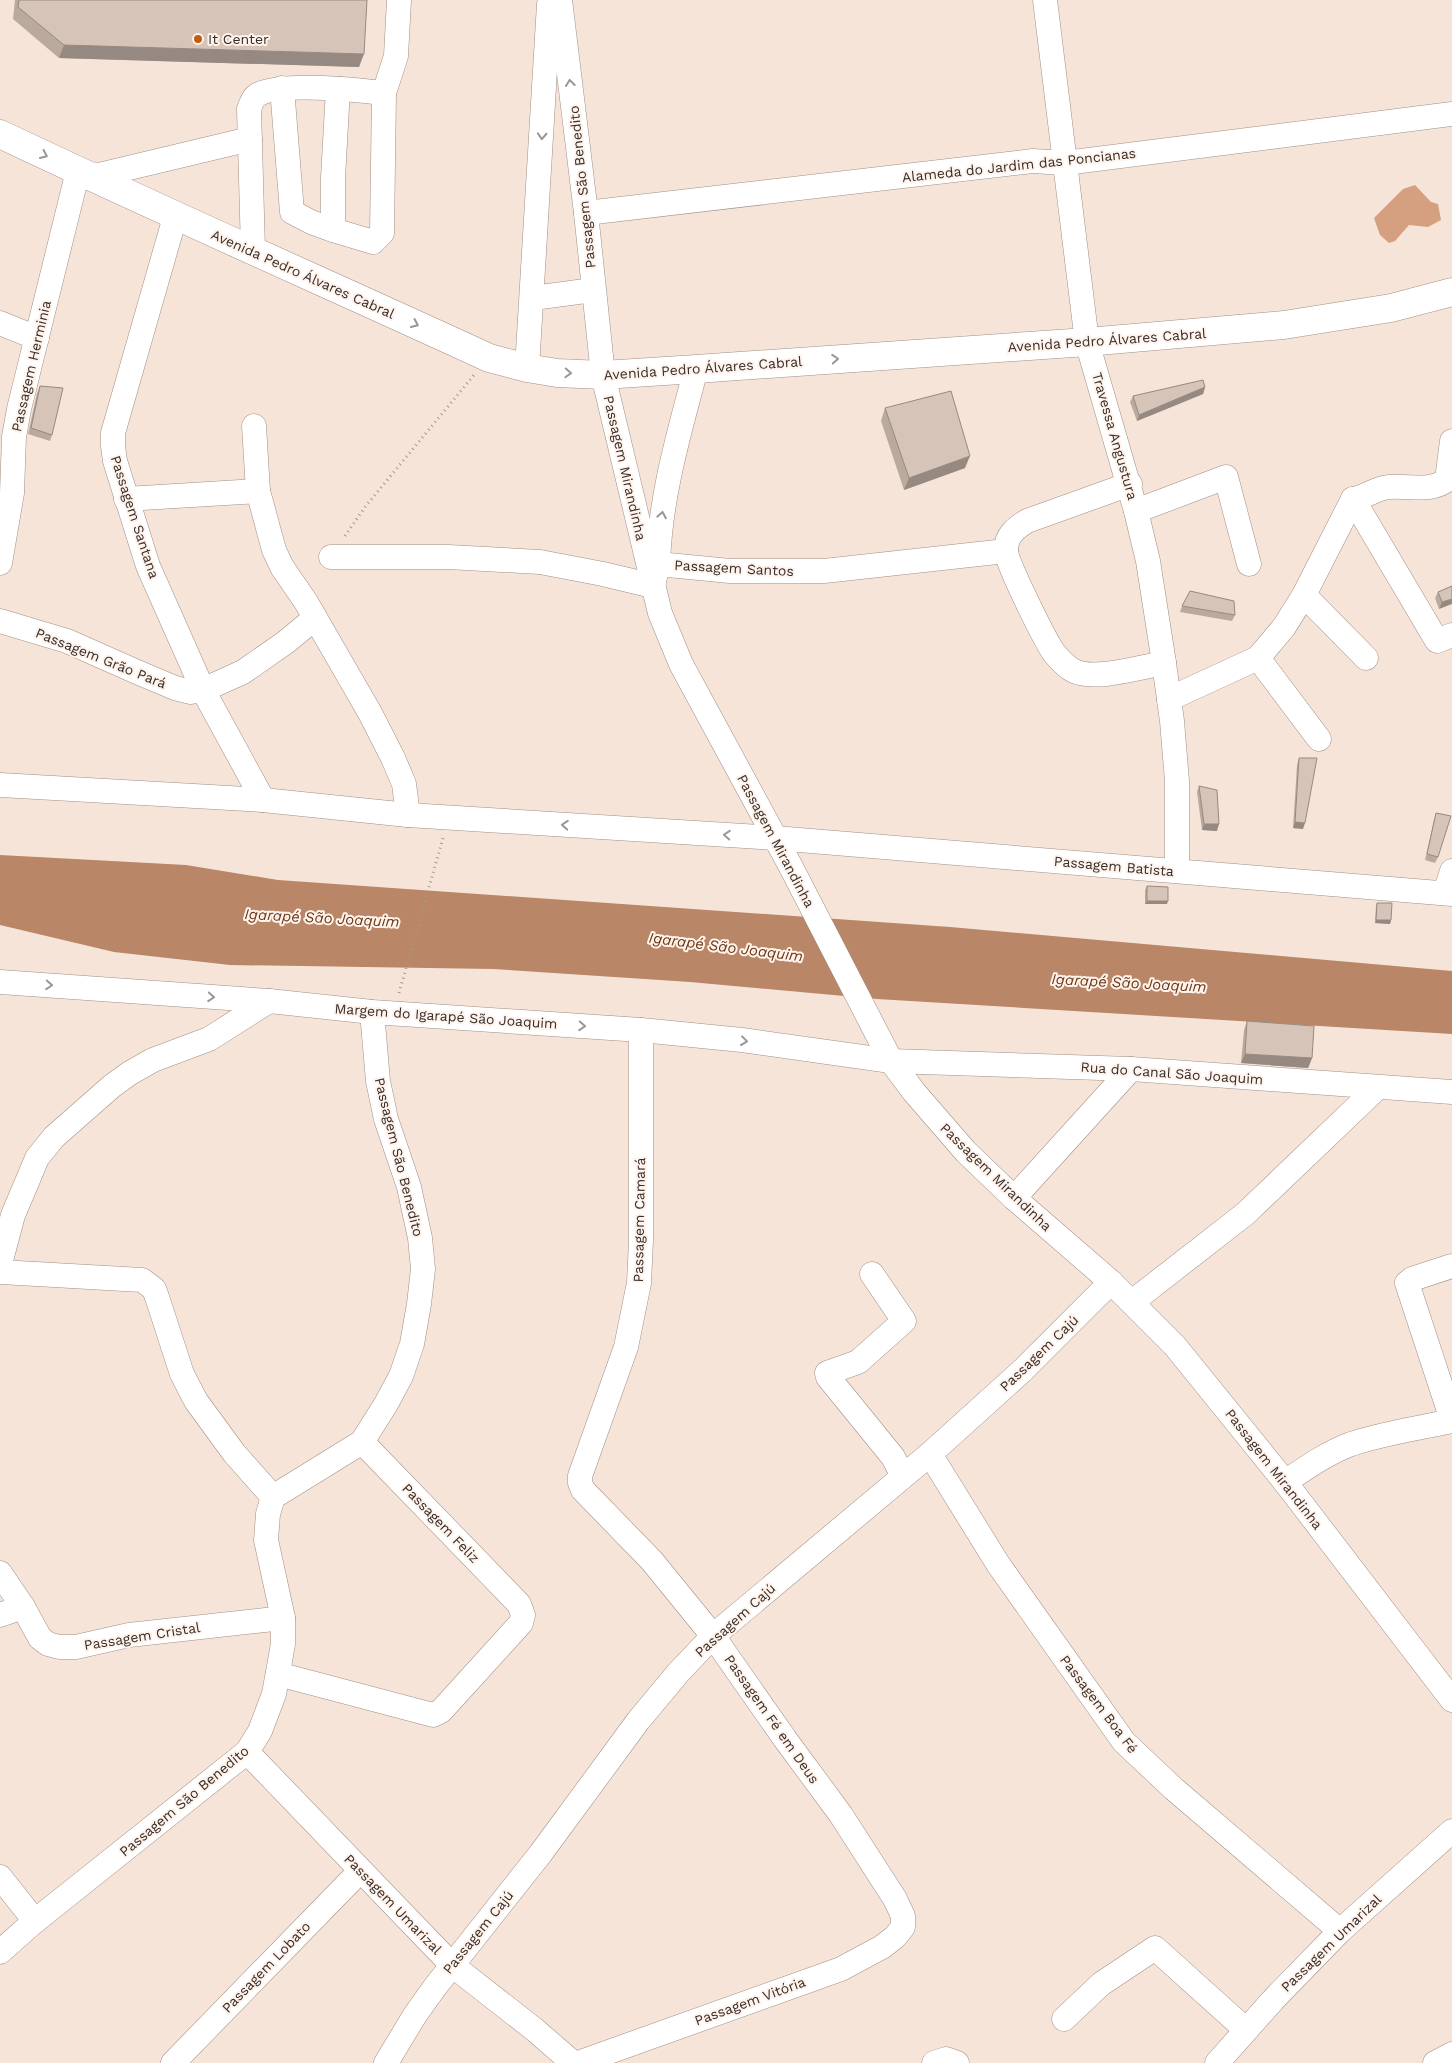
<svg xmlns="http://www.w3.org/2000/svg" width="1452" height="2063" font-family="'Work Sans',sans-serif">
  <style>
    .forest { fill: #d4a07f }
    .water { fill: #b98667 }
    .lines { fill: none; stroke-linecap: round; stroke-linejoin: round }
    .minor-casing { stroke: #a18f85; stroke-width: 25 }
    .major-casing { stroke: #a18f85; stroke-width: 29 }
    .path { stroke: #a5978e; stroke-width: 3; stroke-dasharray: 1 4; stroke-linecap: butt }
    .minor { stroke: #fff; stroke-width: 24 }
    .major { stroke: #fff; stroke-width: 28 }
    .wall { fill: #b9a99f }
    .shaded-wall { fill: #968982 }
    .building { fill: #d7c4b9; stroke: #968982 }
    .oneway { stroke: #9a9694 }
    .poi-dot { fill: #bd5f11; stroke: #fff3ec; stroke-width: 2 }
    .labels { text-anchor: middle; dominant-baseline: central; stroke-width: 4; stroke-linejoin: round; paint-order: stroke }
    .poi-label { font-size: 14px; fill: #352e2a; stroke: #fff3ec; text-anchor: start }
    .street-label { font-size: 14px; fill: #352e2a; stroke: #fff3ec }
    .water-label { font-size: 15px; font-style: italic; fill: #693714; stroke: #fff3ec }
  </style>
  <rect width="100%" height="100%" fill="#f7e4d8"/>
  <polygon class="forest" points="1415,185 1431,202 1438,204 1441,220 1428,227 1409,225 1395,241 1389,243 1380,235 1374,218 1403,189"/>
  <polygon class="water" points="0,855 186,865 278,880 950,927 1452,971 1452,1034 877,999 690,982 493,969 230,965 114,952 0,925"/>
  <g class="lines">
    <g class="minor-casing">
      <g id="minor">
        <polyline points="560,0 586,213 603,375 660,613 681,664 791,867 891,1061 914,1092 966,1152 1014,1198 1111,1282 1175,1346 1285,1482 1452,1700"/>
        <polyline points="1045,0 1087,342 1136,511 1148,561 1164,663 1172,721 1177,781 1177,871"/>
        <polyline points="282,88 292,212 311,222 333,230 333,178 338,89"/>
        <polyline points="91,177 250,139"/>
        <polyline points="586,213 1033,161 1065,163 1452,114"/>
        <polyline points="175,217 113,433 113,446 115,461 148,566 203,690 263,800"/>
        <polyline points="333,230 373,242 382,233 384,93"/>
        <path d="M253 250 249 109C251 105 252 99 256 96 275 81 358 90 384 93L396 56 399 0"/>
        <polyline points="533,298 593,290"/>
        <polyline points="0,323 37,338"/>
        <polyline points="527,368 549,4"/>
        <polyline points="254,426 258,491 274,550 282,567 306,602 370,713 393,758 404,784 408,815"/>
        <path d="M1130 484 1027 521C1016 528 1006 535 1006 550 1006 562 1045 640 1054 653 1059 659 1066 667 1074 671 1095 681 1141 667 1164 663"/>
        <polyline points="126,499 258,491"/>
        <polyline points="1353,499 1437,641 1452,635"/>
        <polyline points="1136,511 1226,477 1249,564"/>
        <polyline points="331,557 448,557 540,562 603,574 653,586 658,564 730,571 824,571 1006,551"/>
        <polyline points="0,563 12,493 14,437 19,409 78,171"/>
        <path d="M658 564C660 497 679 433 696 369"/>
        <polyline points="1304,595 1366,658"/>
        <polyline points="0,621 67,641 137,672 175,688 191,692 203,690 243,672 286,642 315,618"/>
        <polyline points="1258,658 1319,739"/>
        <path d="M1169 699 1258 658 1284 627 1304 595 1353 499C1365 498 1375 488 1389 487 1410 485 1429 493 1447 480L1452 441"/>
        <polyline points="0,785 263,800 408,815 775,838 1452,894"/>
        <polyline points="1445,893 1452,871"/>
        <polyline points="0,982 269,1001 372,1012 641,1030 742,1040 891,1061 1131,1069 1452,1092"/>
        <polyline points="1014,1198 1131,1069"/>
        <polyline points="0,1264 13,1215 27,1182 37,1158 54,1137 112,1086 130,1073 153,1060 209,1039 269,1001"/>
        <polyline points="1452,1266 1412,1279 1407,1283 1452,1420"/>
        <polyline points="0,1272 142,1280 154,1289 157,1297 182,1374 196,1401 234,1453 273,1497"/>
        <polyline points="872,1274 904,1321 858,1362 827,1373 828,1377 893,1457 903,1476"/>
        <polyline points="1132,1302 1245,1214 1377,1088"/>
        <polyline points="930,1454 998,1564 1124,1742 1174,1789 1340,1931"/>
        <path d="M1285 1482C1306 1468 1327 1453 1351 1444 1384 1433 1419 1428 1452 1421"/>
        <polyline points="0,1573 23,1607 40,1638 48,1644 59,1647 76,1647 129,1635 283,1618"/>
        <polyline points="0,1615 23,1607"/>
        <polyline points="278,1674 433,1715 441,1711 521,1623 523,1615 519,1604 362,1442"/>
        <polyline points="247,1752 452,1965 535,2030 573,2063"/>
        <polyline points="0,1877 35,1921"/>
        <polyline points="0,1952 35,1921 247,1752 260,1731 274,1694 283,1644 283,1618 266,1540 268,1514 273,1497 362,1442 386,1404 401,1376 412,1344 419,1304 423,1269 420,1238 409,1187 386,1119 378,1081 372,1012"/>
        <polyline points="1064,2019 1101,1984 1155,1948 1246,2030"/>
        <polyline points="173,2063 360,1871"/>
        <polyline points="386,2063 415,2015 435,1987 541,1853 638,1721 678,1673 713,1636 930,1454 1023,1370 1111,1282"/>
        <polyline points="578,2063 841,1969 882,1947 895,1937 903,1927 903,1916 895,1899 841,1815 785,1739 713,1636 652,1561 583,1490 580,1483 580,1476 626,1347 639,1283 641,1240 641,1030"/>
        <polyline points="934,2063 946,2059 957,2063"/>
        <polyline points="1217,2063 1273,2000 1340,1931 1452,1831"/>
        <polyline points="1435,2063 1452,2054"/>
      </g>
    </g>
    <g class="major-casing">
      <path id="major" d="M0 134C162 211 326 283 489 358L527 368 557 373 603 375 696 369 1087 342 1284 325 1391 308 1452 292"/>
    </g>
    <g class="path">
      <polyline points="345,536 365,507 474,375"/>
      <polyline points="399,993 443,838"/>
    </g>
    <use href="#minor" class="minor"/>
    <use href="#major" class="major"/>
  </g>
  <g class="wall">
    <polygon points="15,0 367,0 359,67 59,58 13,19"/>
    <polygon points="40,386 52,435 50,441 28,434 37,393"/>
    <polygon points="1205,387 1203,394 1137,421 1130,402 1133,396"/>
    <polygon points="885,408 965,468 904,490 881,421"/>
    <polygon points="1452,586 1439,609 1435,598 1438,592"/>
    <polygon points="1182,606 1235,615 1232,621 1180,612"/>
    <polygon points="1299,758 1303,829 1293,828 1297,765"/>
    <polygon points="1199,786 1217,831 1202,830 1197,792"/>
    <polygon points="1436,813 1438,857 1435,863 1425,860 1434,820"/>
    <polygon points="1147,886 1167,904 1145,904 1145,890"/>
    <polygon points="1377,903 1391,920 1390,924 1375,923 1376,906"/>
    <polygon points="1247,1021 1312,1058 1308,1068 1241,1063 1244,1030"/>
  </g>
  <g class="shaded-wall">
    <polygon points="64,45 364,54 359,67 59,58"/>
    <polygon points="1205,387 1203,394 1137,421 1139,415"/>
    <polygon points="970,456 965,468 904,490 909,478"/>
    <polygon points="1452,599 1452,604 1439,609 1442,602"/>
    <polygon points="1295,822 1305,823 1303,829 1293,828"/>
    <polygon points="1204,824 1219,824 1217,831 1202,830"/>
    <polygon points="1147,901 1168,901 1167,904 1145,904"/>
    <polygon points="1376,920 1391,920 1390,924 1375,923"/>
    <polygon points="1245,1054 1312,1058 1308,1068 1241,1063"/>
  </g>
  <g class="building">
    <polygon points="19,0 367,0 364,54 64,45 18,7"/>
    <polygon points="1203,380 1205,387 1139,415 1133,396"/>
    <polygon points="40,386 63,388 52,435 31,428"/>
    <polygon points="951,391 970,456 909,478 885,408"/>
    <polygon points="1452,586 1452,599 1442,602 1438,592"/>
    <polygon points="1190,591 1234,601 1235,615 1182,606"/>
    <polygon points="1299,758 1317,758 1305,823 1295,822"/>
    <polygon points="1199,786 1217,790 1219,824 1204,824"/>
    <polygon points="1436,813 1451,816 1438,857 1427,854"/>
    <polygon points="1147,886 1168,887 1168,901 1147,901"/>
    <polygon points="1377,903 1392,903 1391,920 1376,920"/>
    <polygon points="1247,1021 1314,1026 1312,1058 1245,1054"/>
  </g>
  <defs><path id="oneway-chevron" d="M-2-3.5L2.5 0L-2 3.5" fill="none" stroke-width="1.6" stroke-linecap="round" stroke-linejoin="round" transform="scale(1.25)"/></defs>
  <g class="oneway">
    <use href="#oneway-chevron" transform="translate(570 83) rotate(-97)"/>
    <use href="#oneway-chevron" transform="translate(542 136) rotate(93)"/>
    <use href="#oneway-chevron" transform="translate(44 155) rotate(25)"/>
    <use href="#oneway-chevron" transform="translate(415 324) rotate(24)"/>
    <use href="#oneway-chevron" transform="translate(835 359) rotate(-4)"/>
    <use href="#oneway-chevron" transform="translate(568 373) rotate(3)"/>
    <use href="#oneway-chevron" transform="translate(662 515) rotate(-80)"/>
    <use href="#oneway-chevron" transform="translate(565 825) rotate(-176)"/>
    <use href="#oneway-chevron" transform="translate(727 835) rotate(-176)"/>
    <use href="#oneway-chevron" transform="translate(49 985) rotate(4)"/>
    <use href="#oneway-chevron" transform="translate(211 997) rotate(4)"/>
    <use href="#oneway-chevron" transform="translate(582 1026) rotate(4)"/>
    <use href="#oneway-chevron" transform="translate(744 1041) rotate(7)"/>
  </g>
  <circle class="poi-dot" cx="198" cy="39" r="5"/>
  <g class="labels">
    <g class="poi-label">
      <text x="208" y="39">It Center</text>
    </g>
    <g class="street-label">
      <text transform="translate(1019 165) rotate(-6)">Alameda do Jardim das Poncianas</text>
      <text transform="translate(582 187) rotate(-96)">Passagem São Benedito</text>
      <text transform="translate(303 274) rotate(24)">Avenida Pedro Álvares Cabral</text>
      <text transform="translate(1107 340) rotate(-4)">Avenida Pedro Álvares Cabral</text>
      <text transform="translate(31 366) rotate(-77)">Passagem Herminia</text>
      <text transform="translate(703 368) rotate(-4)">Avenida Pedro Álvares Cabral</text>
      <text transform="translate(1115 436) rotate(74)">Travessa Angustura</text>
      <text transform="translate(625 468) rotate(77)">Passagem Mirandinha</text>
      <text transform="translate(135 517) rotate(72)">Passagem Santana</text>
      <text transform="translate(734 568) rotate(3)">Passagem Santos</text>
      <text transform="translate(101 658) rotate(22)">Passagem Grão Pará</text>
      <text transform="translate(776 841) rotate(62)">Passagem Mirandinha</text>
      <text transform="translate(1114 866) rotate(5)">Passagem Batista</text>
      <text transform="translate(446 1016) rotate(4)">Margem do Igarapé São Joaquim</text>
      <text transform="translate(1172 1073) rotate(4)">Rua do Canal São Joaquim</text>
      <text transform="translate(399 1157) rotate(76)">Passagem São Benedito</text>
      <text transform="translate(996 1177) rotate(44)">Passagem Mirandinha</text>
      <text transform="translate(639 1220) rotate(-89)">Passagem Camará</text>
      <text transform="translate(1039 1353) rotate(-44)">Passagem Cajú</text>
      <text transform="translate(1274 1469) rotate(52)">Passagem Mirandinha</text>
      <text transform="translate(441 1523) rotate(46)">Passagem Feliz</text>
      <text transform="translate(735 1620) rotate(-42)">Passagem Cajú</text>
      <text transform="translate(142 1636) rotate(-9)">Passagem Cristal</text>
      <text transform="translate(1099 1704) rotate(53)">Passagem Boa Fé</text>
      <text transform="translate(772 1719) rotate(55)">Passagem Fé em Deus</text>
      <text transform="translate(184 1801) rotate(-40)">Passagem São Benedito</text>
      <text transform="translate(393 1904) rotate(46)">Passagem Umarizal</text>
      <text transform="translate(478 1932) rotate(-51)">Passagem Cajú</text>
      <text transform="translate(1331 1943) rotate(-44)">Passagem Umarizal</text>
      <text transform="translate(266 1967) rotate(-46)">Passagem Lobato</text>
      <text transform="translate(750 2001) rotate(-20)">Passagem Vitória</text>
    </g>
    <g class="water-label">
      <text transform="translate(322 918) rotate(3)">Igarapé São Joaquim</text>
      <text transform="translate(726 947) rotate(7)">Igarapé São Joaquim</text>
      <text transform="translate(1129 983) rotate(3)">Igarapé São Joaquim</text>
    </g>
  </g>
</svg>
